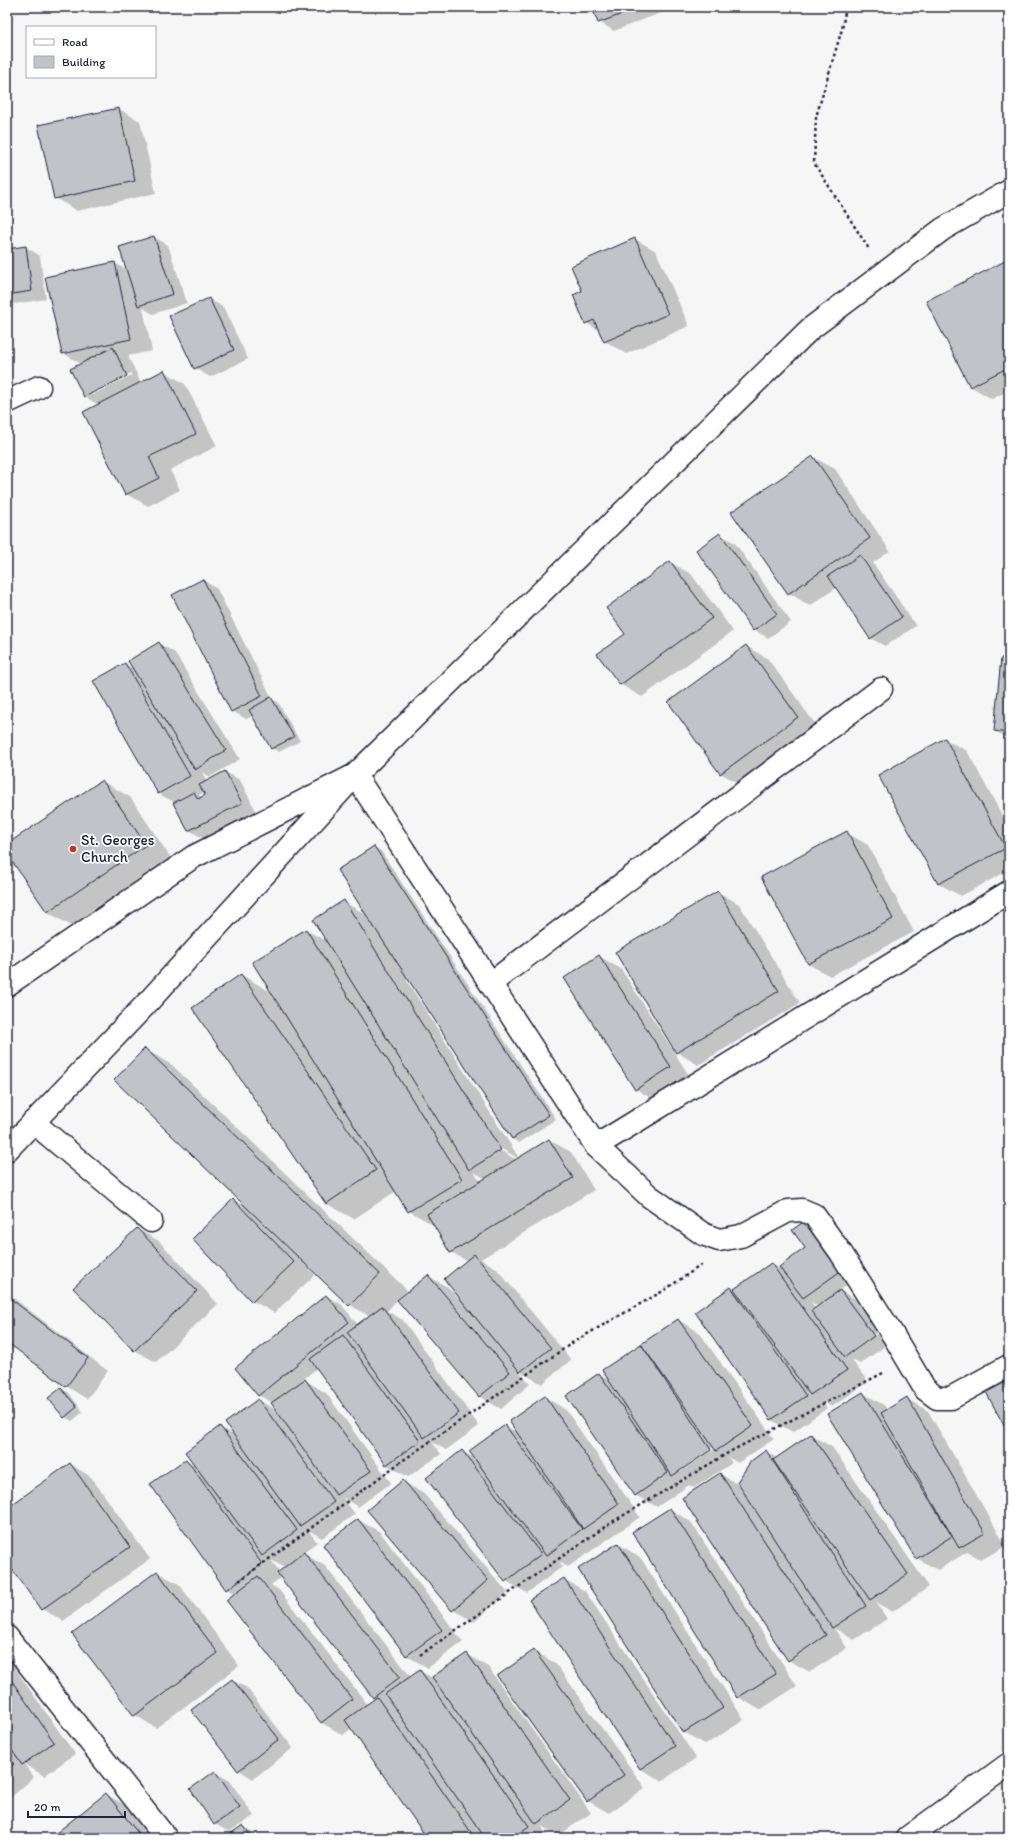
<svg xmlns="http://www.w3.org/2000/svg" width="1016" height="1845" font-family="Itim,sans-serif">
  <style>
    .shadow { fill: #0003; fill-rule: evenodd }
    .building { fill: #c2c2c9; stroke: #22223b }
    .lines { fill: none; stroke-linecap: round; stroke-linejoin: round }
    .minor-casing { stroke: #22223b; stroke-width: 25 }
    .secondary-casing { stroke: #22223b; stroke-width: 25 }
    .path { stroke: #22223b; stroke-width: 2.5; stroke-dasharray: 3 3; stroke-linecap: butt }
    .minor { stroke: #fff; stroke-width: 22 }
    .secondary { stroke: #fff; stroke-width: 22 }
    .poi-dot { fill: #c8321e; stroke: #fff; stroke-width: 1.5 }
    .labels { text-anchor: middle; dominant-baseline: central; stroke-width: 3.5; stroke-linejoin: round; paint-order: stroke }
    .poi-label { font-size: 15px; fill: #22223b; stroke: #fff; text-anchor: start }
  </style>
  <rect width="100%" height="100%" fill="#f6f6f7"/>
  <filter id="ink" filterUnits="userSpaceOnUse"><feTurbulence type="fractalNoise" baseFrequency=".025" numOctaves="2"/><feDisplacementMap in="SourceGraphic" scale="8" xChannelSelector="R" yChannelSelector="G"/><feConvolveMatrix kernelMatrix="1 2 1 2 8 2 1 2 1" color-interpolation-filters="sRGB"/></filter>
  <g filter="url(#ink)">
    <g class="shadow">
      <polygon points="276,7 303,7 285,12"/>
      <polygon points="593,7 676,7 614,31 599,22"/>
      <polygon points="119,109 140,121 156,193 77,211 55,198"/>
      <path d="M154 237 168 245 187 303 153 314 143 308 152 351 128 356 141 383 164 371 185 384 217 446 170 470 180 490 148 506 126 494 99 405 85 397 71 369 81 364 63 353 115 263 127 270ZM131 373 132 375 92 395V392Z"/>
      <polygon points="635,239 656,251 689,326 626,354 605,341 600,331 586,323 583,291"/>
      <polygon points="26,247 40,256 46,299 15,304 7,300 7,250"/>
      <polygon points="1009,261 1009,390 992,399 970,386"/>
      <polygon points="209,299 223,307 248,359 210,377 195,368"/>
      <polygon points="813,457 835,469 890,551 873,563 916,626 885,646 870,638 836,588 810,606 789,593"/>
      <polygon points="720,534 735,543 791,622 768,638 754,630"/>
      <polygon points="670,562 691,574 733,631 642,697 621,685 599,655 627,635"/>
      <polygon points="203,580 217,589 273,700 278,702 300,741 279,752 272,748 253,716 246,719 232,711"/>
      <path d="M159 644 174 652 240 759 210 777 202 772 207 782 225 772 240 780 256 811 204 839 189 830 174 802 159 794 95 681 125 664 134 669ZM204 792 206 796 203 798 199 795Z"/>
      <polygon points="746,646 768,659 819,729 742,785 720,773"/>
      <polygon points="1009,659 1009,739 995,731"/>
      <polygon points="945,739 967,751 1009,828 1009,870 961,896 939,884 879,775"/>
      <polygon points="102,781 130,797 173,861 75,928 47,912 7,852 7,846"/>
      <polygon points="847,833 868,845 914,932 830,976 808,964"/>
      <path d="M374 847 381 851 556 1119 519 1143 512 1139 409 979 407 981 519 1158 549 1140 571 1152 594 1190 481 1259 496 1268 571 1360 542 1384 519 1371 530 1384 501 1409 479 1396 398 1299 387 1311 403 1320 479 1426 446 1450 432 1442 441 1454 408 1477 387 1465 317 1368 299 1383 300 1384 305 1380 326 1393 391 1483 358 1507 342 1497 355 1514 322 1538 308 1530 317 1542 303 1553 325 1566 411 1677 420 1671 433 1678 467 1654 488 1667 591 1813 558 1836 541 1826 549 1838H428L352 1728 343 1735 322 1723 228 1600 235 1594 227 1589 187 1460 196 1465 220 1427 235 1436 258 1400 278 1411 273 1403 258 1395 326 1296 341 1304 358 1325 369 1316 350 1305 311 1268 309 1269 315 1275 274 1313 253 1301 234 1200 248 1208 145 1049 172 1065 407 1290 398 1299 399 1300 428 1276 449 1288 458 1298 459 1297 467 1261 451 1252 435 1226 409 1211 396 1191 354 1219 327 1204 193 1008 242 975 269 991 274 999 276 998 306 930 328 942 344 902 367 915ZM497 1146 519 1159 517 1160 496 1148ZM474 1172 486 1179 481 1182ZM353 1339 357 1344 351 1340ZM271 1560 285 1568 280 1572ZM281 1577 373 1697 377 1699 368 1705 279 1590 271 1585Z"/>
      <polygon points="718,892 739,904 800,1003 698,1065 677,1052"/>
      <polygon points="599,956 621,969 692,1080 657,1102 636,1089"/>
      <polygon points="137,1229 159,1241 218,1304 156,1362 134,1350"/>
      <path d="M806 1248 856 1279 840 1290 855 1299 888 1344 860 1364 851 1359 868 1382 832 1407 822 1401 827 1408 793 1432 771 1420 731 1289 739 1293 771 1264 784 1271ZM811 1302 819 1307 816 1309ZM877 1332 878 1333 850 1354 849 1352Z"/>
      <polygon points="7,1293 108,1371 87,1399 66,1386 15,1347 7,1355"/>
      <path d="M678 1320 699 1332 774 1439 738 1463 728 1457 732 1463 694 1488 689 1485 657 1507 635 1495 599 1374 610 1380 603 1370ZM714 1447 716 1448 680 1472V1469Z"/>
      <polygon points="62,1389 69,1393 83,1412 72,1421 65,1417 50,1398"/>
      <polygon points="863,1393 884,1405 887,1410 907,1399 928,1411 1006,1546 981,1560 967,1552 938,1570 916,1558"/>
      <polygon points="545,1397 566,1410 640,1517 568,1567 559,1562 562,1567 527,1593 506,1581 462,1451 476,1459 505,1426 518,1433"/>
      <polygon points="811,1435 832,1447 929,1587 892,1612 876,1602 887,1619 854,1640 834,1628 847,1648 810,1672 788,1660 720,1474 741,1486 766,1452 777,1458"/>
      <polygon points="70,1464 91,1477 150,1559 63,1621 42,1609 7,1560 7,1509"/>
      <polygon points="403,1481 424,1494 508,1593 474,1622 453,1610"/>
      <polygon points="670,1509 691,1522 797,1686 760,1710 738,1697 633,1533"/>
      <polygon points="358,1520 380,1532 463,1642 428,1668 407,1656 324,1545"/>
      <polygon points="618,1544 640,1557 744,1720 705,1745 684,1732"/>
      <polygon points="157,1572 179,1584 239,1666 156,1728 135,1715"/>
      <polygon points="564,1579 585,1591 696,1758 662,1781 640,1769"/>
      <polygon points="534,1651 555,1663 645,1788 609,1813 588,1801"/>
      <polygon points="7,1657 75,1754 44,1776 24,1764 34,1777 7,1801 7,1746 15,1755 16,1754 7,1741"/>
      <polygon points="232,1680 247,1688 293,1748 253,1779 239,1770"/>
      <polygon points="216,1773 230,1781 254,1816 229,1832 215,1824"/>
      <polygon points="106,1794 128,1807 152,1838 51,1838"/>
      <polygon points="7,1814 12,1820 7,1825"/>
      <polygon points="243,1826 250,1830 256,1838 225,1838"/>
    </g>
    <g class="building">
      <polygon points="592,7 641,7 598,23"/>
      <polygon points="119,108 135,181 54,199 38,125"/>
      <polygon points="154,236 173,294 138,306 119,247"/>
      <polygon points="635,238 668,314 604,342 594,320 585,324 573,295 582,291 571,266"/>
      <polygon points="26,246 32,291 7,295 7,249"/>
      <polygon points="1009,259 1009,367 970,387 926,301"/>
      <polygon points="115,262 131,339 62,354 45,277"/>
      <polygon points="209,298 234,350 194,369 169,316"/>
      <polygon points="113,347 127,376 84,397 70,369"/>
      <polygon points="164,370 196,434 149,457 159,478 125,495 83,412"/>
      <polygon points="813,456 870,538 788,594 731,512"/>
      <polygon points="720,533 777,614 753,631 696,550"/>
      <polygon points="860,555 902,617 870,639 828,576"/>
      <polygon points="670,561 712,618 620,685 597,654 625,634 606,608"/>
      <polygon points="203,579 262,696 231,712 172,595"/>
      <polygon points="159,642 226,750 195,770 128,661"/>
      <polygon points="746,645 798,717 720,774 668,702"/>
      <polygon points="1001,658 1009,658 1009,733 994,731"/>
      <polygon points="125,663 190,776 158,794 93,681"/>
      <polygon points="271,697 294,737 271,749 249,710"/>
      <polygon points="945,738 1006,848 938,884 878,775"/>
      <polygon points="225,771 242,803 188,831 173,803 194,792 198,799 205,795 199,785"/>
      <polygon points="102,780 146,845 47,912 7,854 7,844"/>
      <polygon points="847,831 893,919 808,964 761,877"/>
      <polygon points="374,846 549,1115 512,1139 337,870"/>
      <polygon points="718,891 779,991 676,1053 615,952"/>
      <polygon points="344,900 501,1150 469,1170 313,920"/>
      <polygon points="306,929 462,1179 408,1212 252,962"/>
      <polygon points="599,955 671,1067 635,1090 564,978"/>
      <polygon points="241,974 376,1170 326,1204 192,1008"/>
      <polygon points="145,1048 380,1274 349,1306 114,1080"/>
      <polygon points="549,1139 573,1178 450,1253 427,1214"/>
      <polygon points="233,1199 294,1262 252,1302 192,1239"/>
      <polygon points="806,1220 842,1270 803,1298 779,1267 805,1248 792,1230"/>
      <polygon points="137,1228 197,1291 134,1351 73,1288"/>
      <polygon points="474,1254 551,1348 520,1372 444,1279"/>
      <polygon points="771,1263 847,1370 810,1395 734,1289"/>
      <polygon points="428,1275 510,1372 479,1397 397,1300"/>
      <polygon points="731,1287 806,1396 771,1420 695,1312"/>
      <polygon points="840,1290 874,1336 845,1357 811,1311"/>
      <polygon points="326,1295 349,1322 258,1396 235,1368"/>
      <polygon points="7,1296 88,1358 66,1387 7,1342"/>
      <polygon points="382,1306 459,1413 424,1438 347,1332"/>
      <polygon points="678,1319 753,1426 716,1451 641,1344"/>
      <polygon points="343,1335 420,1441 386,1465 310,1359"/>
      <polygon points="641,1344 711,1450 672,1476 602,1370"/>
      <polygon points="599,1373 668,1473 635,1496 566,1396"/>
      <polygon points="305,1379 371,1471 336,1495 271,1403"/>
      <polygon points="1009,1380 1009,1435 986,1392"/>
      <polygon points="61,1388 77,1407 64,1418 48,1398"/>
      <polygon points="863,1392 952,1536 916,1559 827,1414"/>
      <polygon points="545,1396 619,1504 583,1529 509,1421"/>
      <polygon points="907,1397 985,1533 959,1548 881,1413"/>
      <polygon points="258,1399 334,1502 300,1526 225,1423"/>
      <polygon points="505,1425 582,1529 546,1556 469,1451"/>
      <polygon points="220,1426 297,1530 262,1556 185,1452"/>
      <polygon points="811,1434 908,1574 870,1600 773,1460"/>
      <polygon points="462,1450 541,1554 505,1582 426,1478"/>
      <polygon points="766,1450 866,1606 832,1628 737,1482 751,1461"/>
      <polygon points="186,1459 262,1564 226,1590 150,1484"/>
      <polygon points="70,1463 130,1547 41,1610 7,1562 7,1508"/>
      <polygon points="720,1473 826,1635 788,1661 682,1498"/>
      <polygon points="403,1480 488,1580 452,1611 367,1510"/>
      <polygon points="670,1508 776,1674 737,1698 632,1532"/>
      <polygon points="358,1519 442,1630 406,1656 323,1545"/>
      <polygon points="618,1543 723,1708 683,1733 578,1569"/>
      <polygon points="304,1552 400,1677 373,1698 277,1573"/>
      <polygon points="157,1571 218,1653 134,1716 72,1634"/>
      <polygon points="258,1576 352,1699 321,1723 226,1600"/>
      <polygon points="564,1578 675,1746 640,1769 529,1600"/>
      <polygon points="534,1650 624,1775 587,1802 497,1676"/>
      <polygon points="467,1653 570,1800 536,1824 432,1677"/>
      <polygon points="420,1670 529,1826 512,1838 485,1838 385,1694"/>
      <polygon points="7,1674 54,1742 22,1765 7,1743"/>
      <polygon points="232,1679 279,1739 238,1771 191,1710"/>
      <polygon points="377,1697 475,1838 427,1838 345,1720"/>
      <polygon points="7,1757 14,1764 7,1770"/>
      <polygon points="215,1771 240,1807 214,1825 190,1789"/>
      <polygon points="106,1793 142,1838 50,1838"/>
      <polygon points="243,1825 251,1836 248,1838 224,1838"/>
    </g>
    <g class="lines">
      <g class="minor-casing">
        <g id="minor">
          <polyline points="7,402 39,387"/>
          <polyline points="491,983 881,689"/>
          <polyline points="7,985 193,857 355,775 596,1146 649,1196 703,1234 719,1240 741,1236 788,1211 802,1210 814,1215 841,1253 893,1335 925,1389 937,1398 951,1398 1009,1366"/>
          <polyline points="33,1122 151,1221"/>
          <polyline points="596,1146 1009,892"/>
          <polyline points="7,1637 166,1838"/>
          <polyline points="907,1838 1009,1764"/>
        </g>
      </g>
      <g class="secondary-casing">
        <polyline id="secondary" points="7,1150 148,1002 355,775 810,329 943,229 1009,191"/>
      </g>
      <g class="path">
        <polyline points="846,7 842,29 816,117 814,163 869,249"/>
        <polyline points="239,1581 402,1461 575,1341 663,1291 703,1264"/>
        <polyline points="420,1655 609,1524 733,1450 883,1373"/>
      </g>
      <use href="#minor" class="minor"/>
      <use href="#secondary" class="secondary"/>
    </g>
  </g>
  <circle class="poi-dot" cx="73" cy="849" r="4"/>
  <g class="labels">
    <g class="poi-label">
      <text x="81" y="840">St. Georges<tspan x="81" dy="17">Church</tspan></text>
    </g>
  </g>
  <rect width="1016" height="1845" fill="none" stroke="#fff" stroke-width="24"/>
  <rect x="12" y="12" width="992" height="1821" fill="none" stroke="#22223b" stroke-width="1.5" filter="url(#ink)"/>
  <rect x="26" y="26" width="130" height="52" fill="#ffffff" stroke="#a7a7b1"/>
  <rect x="34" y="39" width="20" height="6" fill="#ffffff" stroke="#a7a7b1"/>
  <text x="62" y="46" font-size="12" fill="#22223b">Road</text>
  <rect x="34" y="56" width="20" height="12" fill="#c2c2c9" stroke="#a7a7b1"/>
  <text x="62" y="66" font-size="12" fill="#22223b">Building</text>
  <path d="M28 1811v6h97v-6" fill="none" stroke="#22223b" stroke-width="2"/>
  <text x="34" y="1811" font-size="12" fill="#22223b" stroke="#ffffff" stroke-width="3" paint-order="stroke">20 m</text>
</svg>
